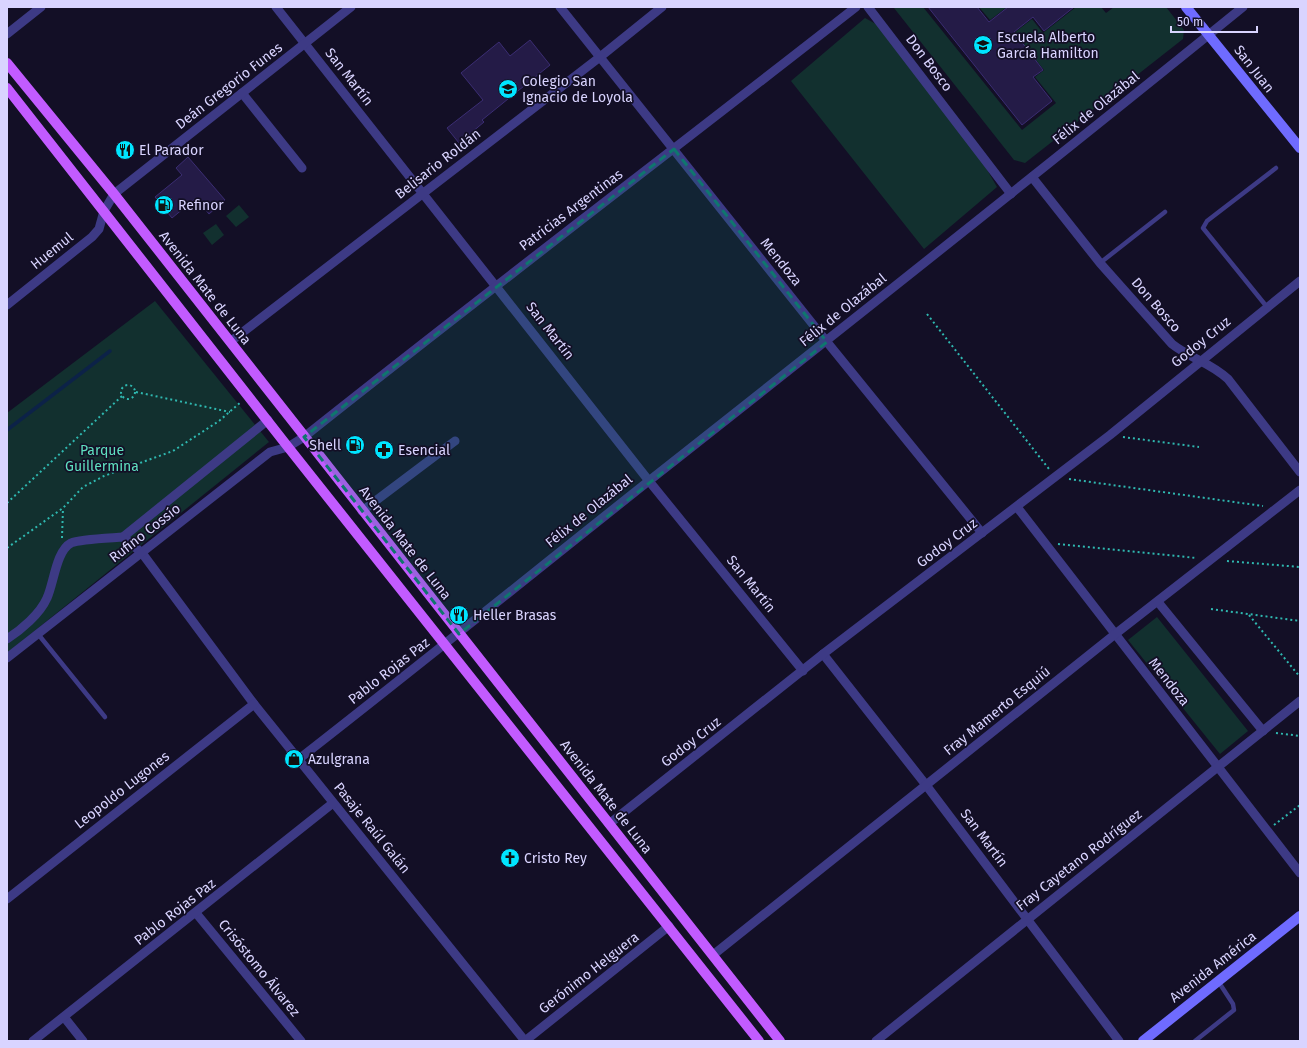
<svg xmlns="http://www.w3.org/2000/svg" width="1307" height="1048" font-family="'Fira Sans',sans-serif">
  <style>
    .green { fill: #12302f }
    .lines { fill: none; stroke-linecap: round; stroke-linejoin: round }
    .stream { stroke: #0c2248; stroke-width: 3.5 }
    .building { fill: #241b47; stroke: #3b2d73 }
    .path { stroke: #2fb8b0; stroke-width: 2; stroke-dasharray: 2 3; stroke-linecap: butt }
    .lane { stroke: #3d3a85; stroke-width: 4.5 }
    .street { stroke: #3d3a85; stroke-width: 9 }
    .secondary { stroke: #6f6bff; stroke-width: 10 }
    .primary { stroke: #c25bff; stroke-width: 10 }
    .marked { fill: #0f766e; fill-opacity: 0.2; stroke: #0f766e; stroke-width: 3; stroke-dasharray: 8 5; stroke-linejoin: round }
    .labels { text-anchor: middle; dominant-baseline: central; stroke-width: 3.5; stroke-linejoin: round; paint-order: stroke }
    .poi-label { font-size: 14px; fill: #d9d4ff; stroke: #130f26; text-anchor: start }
    .street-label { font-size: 14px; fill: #d9d4ff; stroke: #130f26 }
    .park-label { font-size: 14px; fill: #5fe0c0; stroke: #130f26 }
  </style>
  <rect width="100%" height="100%" fill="#130f26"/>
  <g class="green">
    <polygon points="923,7 1022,130 1056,103 1035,77 1044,70 1014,33 1032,19 1043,33 1076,7 1101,7 1106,13 1114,7 1166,7 1184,30 1183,39 1025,163 1014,160 894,8"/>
    <polygon points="979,7 1007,7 990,20"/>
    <polygon points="865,18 876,24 982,161 997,187 924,249 791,81"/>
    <polygon points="239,205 249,217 236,227 226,216"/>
    <polygon points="216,224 224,235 212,245 203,233"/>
    <polygon points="155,301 269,442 7,653 7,413"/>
    <polygon points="1157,617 1248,731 1220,754 1128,640"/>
  </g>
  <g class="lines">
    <polyline class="stream" points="7,430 110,351"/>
  </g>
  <g class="building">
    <polygon points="928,7 977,7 989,22 1008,7 1074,7 1044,31 1033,17 1014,32 1043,70 1033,77 1052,101 1022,125"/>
    <polygon points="530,40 550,65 482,120 484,122 459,143 447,128 483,100 461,73 499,42 510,56"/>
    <polygon points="188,157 225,200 209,214 196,198 172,218 155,197 182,175 176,168"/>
  </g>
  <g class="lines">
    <g class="path">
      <polyline points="927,314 1049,469"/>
      <circle cx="128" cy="392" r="7"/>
      <polyline points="136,392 230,412"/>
      <polyline points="1123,437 1199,447"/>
      <polyline points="1069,479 1263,506"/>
      <polyline points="7,503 122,396"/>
      <polyline points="62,538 63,508"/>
      <polyline points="1058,544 1196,558"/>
      <polyline points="7,548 63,508 83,487 104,476 173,451 219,421 241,402"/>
      <polyline points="1227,561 1300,567"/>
      <polyline points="1211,609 1300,621"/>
      <polyline points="1249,615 1300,677"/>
      <polyline points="1276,733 1300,736"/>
      <polyline points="1274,825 1300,805"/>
    </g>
    <g class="lane">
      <polyline points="1100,263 1165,212"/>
      <polyline points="1267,307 1203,228 1207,221 1276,168"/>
      <polyline points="38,634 105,717"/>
      <polyline points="1195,1041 1234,1010 1233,1004 1218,981"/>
    </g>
    <g class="street">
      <polyline points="276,7 649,481 803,671"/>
      <polyline points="560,7 827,342 982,533"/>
      <polyline points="868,7 1011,194"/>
      <polyline points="7,34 41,7"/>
      <polyline points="242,93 302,168"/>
      <path d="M1032 177 1100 263 1172 344C1191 359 1210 362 1228 379L1300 472"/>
      <polyline points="7,305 92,237 99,229 104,211 114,194 351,7"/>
      <polyline points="230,342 600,57 662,7"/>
      <polyline points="1017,507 1300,873"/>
      <polyline points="362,511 455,441"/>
      <polyline points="123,537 268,420"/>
      <polyline points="1158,602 1263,731"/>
      <path d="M7 639C21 630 40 614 47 598 54 583 56 551 71 543 80 539 111 538 123 537L142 553 254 704 525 1041"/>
      <polyline points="823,654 926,785 1119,1041"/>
      <path d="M7 658 270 452 288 447 304 437C486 292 672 151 856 7"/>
      <path d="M299 759C417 667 533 573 650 480 849 323 1047 166 1243 7"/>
      <polyline points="609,824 823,654 1110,435 1300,281"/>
      <polyline points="7,899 254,704"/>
      <polyline points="196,913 301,1041"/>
      <polyline points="713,955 1114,635 1300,490"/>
      <polyline points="64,1017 83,1041"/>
      <polyline points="33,1041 333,803"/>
      <polyline points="525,1041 669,926"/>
      <polyline points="876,1041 1300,701"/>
    </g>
    <g class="secondary">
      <polyline points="1186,7 1300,148"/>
      <polyline points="1143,1041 1300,916"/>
    </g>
    <g class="primary">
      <polyline points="7,63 114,194 780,1041"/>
      <polyline points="7,88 288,447 759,1041"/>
    </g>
  </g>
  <path class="marked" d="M674 149 827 342 459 634 304 437Z"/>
  <defs>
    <g id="school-disc" transform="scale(1)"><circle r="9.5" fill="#00e5ff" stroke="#130f26"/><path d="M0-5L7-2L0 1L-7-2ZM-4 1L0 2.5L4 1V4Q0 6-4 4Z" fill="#111"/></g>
    <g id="restaurant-disc" transform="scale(1)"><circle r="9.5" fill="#00e5ff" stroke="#130f26"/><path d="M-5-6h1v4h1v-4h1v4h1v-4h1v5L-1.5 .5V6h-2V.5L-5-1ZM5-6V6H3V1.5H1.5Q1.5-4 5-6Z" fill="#111"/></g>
    <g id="fuel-disc" transform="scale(1)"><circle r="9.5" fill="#00e5ff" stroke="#130f26"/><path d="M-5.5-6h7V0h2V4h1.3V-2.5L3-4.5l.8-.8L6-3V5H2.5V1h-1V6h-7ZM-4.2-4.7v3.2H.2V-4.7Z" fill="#111"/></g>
    <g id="pharmacy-disc" transform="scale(1)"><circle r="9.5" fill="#00e5ff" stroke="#130f26"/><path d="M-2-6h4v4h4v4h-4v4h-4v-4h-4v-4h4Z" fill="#111"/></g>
    <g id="shop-disc" transform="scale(1)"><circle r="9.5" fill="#00e5ff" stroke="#130f26"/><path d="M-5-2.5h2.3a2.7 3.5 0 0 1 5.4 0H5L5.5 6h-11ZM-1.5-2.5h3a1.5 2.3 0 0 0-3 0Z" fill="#111"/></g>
    <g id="church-disc" transform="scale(1)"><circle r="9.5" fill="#00e5ff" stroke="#130f26"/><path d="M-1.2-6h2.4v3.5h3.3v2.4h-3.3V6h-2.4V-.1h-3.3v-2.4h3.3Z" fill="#111"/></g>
  </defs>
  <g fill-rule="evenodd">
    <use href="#school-disc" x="983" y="45"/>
    <use href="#school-disc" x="508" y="89"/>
    <use href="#restaurant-disc" x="125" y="150"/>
    <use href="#fuel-disc" x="164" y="205"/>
    <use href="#fuel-disc" x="355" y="445"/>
    <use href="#pharmacy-disc" x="384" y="450"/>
    <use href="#restaurant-disc" x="459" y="615"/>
    <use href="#shop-disc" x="294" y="759"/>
    <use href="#church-disc" x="510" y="858"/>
  </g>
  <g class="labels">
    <g class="poi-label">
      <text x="997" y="37">Escuela Alberto<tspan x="997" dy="16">García Hamilton</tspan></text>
      <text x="522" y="81">Colegio San<tspan x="522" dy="16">Ignacio de Loyola</tspan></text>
      <text x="139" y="150">El Parador</text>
      <text x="178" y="205">Refinor</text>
      <text x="341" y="445" text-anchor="end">Shell</text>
      <text x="398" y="450">Esencial</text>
      <text x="473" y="615">Heller Brasas</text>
      <text x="308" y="759">Azulgrana</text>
      <text x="524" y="858">Cristo Rey</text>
    </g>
    <g class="street-label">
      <text transform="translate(929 63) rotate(53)">Don Bosco</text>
      <text transform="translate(1254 69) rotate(52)">San Juan</text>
      <text transform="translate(349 77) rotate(52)">San Martín</text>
      <text transform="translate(229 86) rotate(-38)">Deán Gregorio Funes</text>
      <text transform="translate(1096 108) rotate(-39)">Félix de Olazábal</text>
      <text transform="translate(438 164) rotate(-38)">Belisario Roldán</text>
      <text transform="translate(571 210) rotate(-37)">Patricias Argentinas</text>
      <text transform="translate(52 251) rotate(-39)">Huemul</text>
      <text transform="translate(781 262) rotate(51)">Mendoza</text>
      <text transform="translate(205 288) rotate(52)">Avenida Mate de Luna</text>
      <text transform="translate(1156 305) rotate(49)">Don Bosco</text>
      <text transform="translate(843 310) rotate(-39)">Félix de Olazábal</text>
      <text transform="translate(550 331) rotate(52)">San Martín</text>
      <text transform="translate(1201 342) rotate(-39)">Godoy Cruz</text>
      <text transform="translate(589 511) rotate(-39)">Félix de Olazábal</text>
      <text transform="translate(145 533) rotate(-38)">Rufino Cossío</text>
      <text transform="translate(405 543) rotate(52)">Avenida Mate de Luna</text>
      <text transform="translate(947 543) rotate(-37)">Godoy Cruz</text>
      <text transform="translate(751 584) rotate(51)">San Martín</text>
      <text transform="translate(389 671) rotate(-38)">Pablo Rojas Paz</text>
      <text transform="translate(1169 682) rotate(52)">Mendoza</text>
      <text transform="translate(997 711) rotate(-39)">Fray Mamerto Esquiú</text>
      <text transform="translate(691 742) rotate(-38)">Godoy Cruz</text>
      <text transform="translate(122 790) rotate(-38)">Leopoldo Lugones</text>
      <text transform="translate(606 797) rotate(52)">Avenida Mate de Luna</text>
      <text transform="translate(372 828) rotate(51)">Pasaje Raúl Galán</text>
      <text transform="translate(984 838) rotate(53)">San Martín</text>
      <text transform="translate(1079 860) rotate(-38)">Fray Cayetano Rodríguez</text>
      <text transform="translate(175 912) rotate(-38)">Pablo Rojas Paz</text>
      <text transform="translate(1213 967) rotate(-38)">Avenida América</text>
      <text transform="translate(259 968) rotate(51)">Crisóstomo Álvarez</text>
      <text transform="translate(589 973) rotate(-38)">Gerónimo Helguera</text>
    </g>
    <g class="park-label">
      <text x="102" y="450">Parque<tspan x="102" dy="16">Guillermina</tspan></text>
    </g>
  </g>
  <rect width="1307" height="1048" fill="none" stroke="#d9d4ff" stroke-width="16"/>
  <path d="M1171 26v6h86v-6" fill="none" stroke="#d9d4ff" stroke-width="2"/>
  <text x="1177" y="26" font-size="12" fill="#d9d4ff" stroke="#130f26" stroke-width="3" paint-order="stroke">50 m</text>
</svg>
